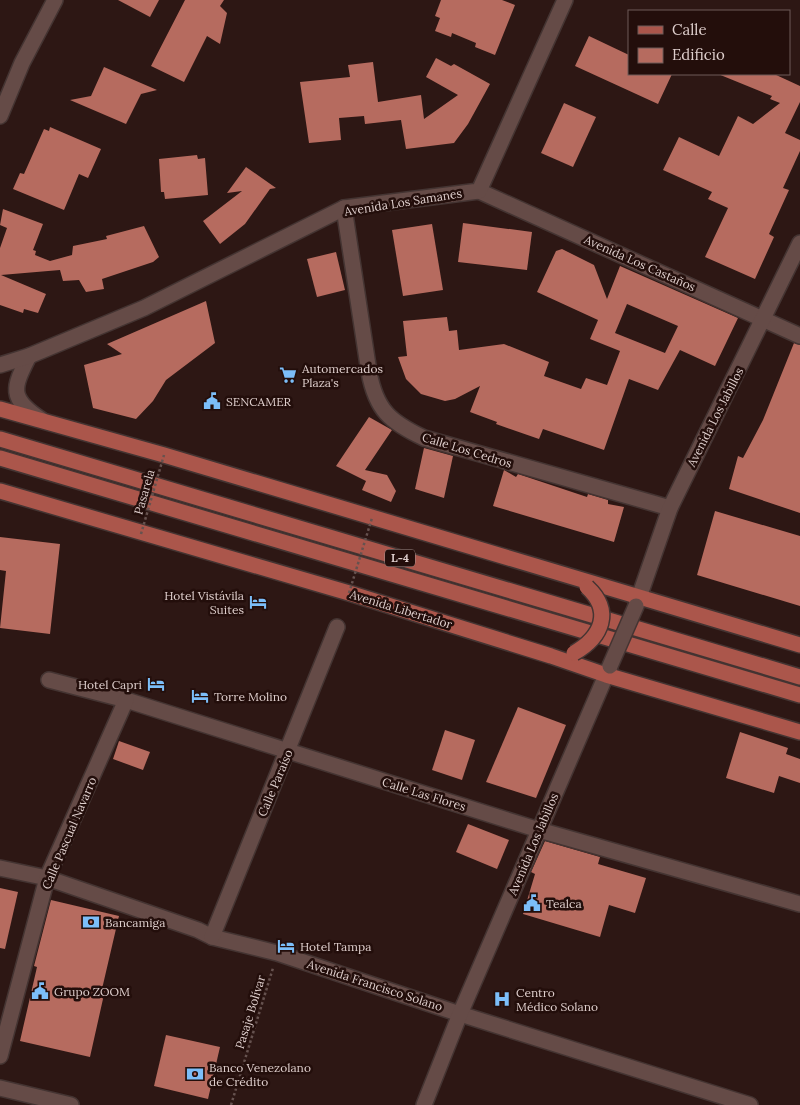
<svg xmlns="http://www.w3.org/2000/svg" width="800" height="1105" font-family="Lora,serif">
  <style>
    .building { fill: #b66b5f; fill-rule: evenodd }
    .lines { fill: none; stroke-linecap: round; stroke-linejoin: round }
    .minor-casing { stroke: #443432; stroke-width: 18 }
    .major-casing { stroke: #443432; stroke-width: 18 }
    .path { stroke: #66524f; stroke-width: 2.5; stroke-dasharray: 2.5 2.5; stroke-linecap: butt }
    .minor { stroke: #654b47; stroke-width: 15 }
    .major { stroke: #ab564b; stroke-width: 15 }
    .minor-bridge-casing { stroke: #443432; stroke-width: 18; stroke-linecap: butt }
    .major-bridge-casing { stroke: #443432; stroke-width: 18; stroke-linecap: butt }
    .path-bridge { stroke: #66524f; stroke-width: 2.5; stroke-dasharray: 2.5 2.5; stroke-linecap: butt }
    .minor-bridge { stroke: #654b47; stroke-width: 15 }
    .major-bridge { stroke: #ab564b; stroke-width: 15 }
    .labels { text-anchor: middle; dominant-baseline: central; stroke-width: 5; stroke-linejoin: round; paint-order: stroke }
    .shield { fill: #230e0b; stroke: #a69492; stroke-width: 1 }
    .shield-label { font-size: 11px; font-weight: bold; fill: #dececc }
    .street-label { font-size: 12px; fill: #dececc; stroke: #230e0b }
    .poi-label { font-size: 12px; fill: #dececc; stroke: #230e0b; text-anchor: start }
  </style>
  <rect width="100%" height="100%" fill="#2d1714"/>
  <g class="building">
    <polygon points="118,0 159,0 150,17"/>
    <polygon points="185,0 224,0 220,6 227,13 220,44 207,36 184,82 151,66"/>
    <polygon points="441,0 502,0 515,5 495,55 475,47 476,43 452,33 451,37 435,31 440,18 435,16"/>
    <polygon points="589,36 629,55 629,74 672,74 658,104 575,66"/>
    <polygon points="436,58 451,66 454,64 490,84 468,124 454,143 406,149 401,120 365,124 364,116 339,118 341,140 309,143 300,82 350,77 348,65 373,62 378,102 421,95 424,119 458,95 426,77"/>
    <polygon points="104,67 157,90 141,94 126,124 70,100 91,96"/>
    <polygon points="718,74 774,74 800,86 800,102 785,133 800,140 800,151 783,188 789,190 769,234 774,237 755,279 705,257 728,208 708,199 712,192 663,170 679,137 719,156 738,116 753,124 780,103 770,99 772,96"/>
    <polygon points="564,103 596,117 573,167 541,153"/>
    <polygon points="50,127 101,149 88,178 79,174 64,210 13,189 20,173 24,174 44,129 49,131"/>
    <polygon points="197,155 198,159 205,158 208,195 165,199 164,192 161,192 159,159"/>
    <polygon points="246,167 276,188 270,189 245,224 220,244 203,221 242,191 227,193"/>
    <polygon points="3,209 43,224 33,250 36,251 35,255 50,261 72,255 73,246 107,239 106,236 144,226 159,257 153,262 102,279 104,289 86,292 79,280 63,281 60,270 1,275 46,294 38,313 24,309 23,313 0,305 0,248 7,228 0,225"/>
    <polygon points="463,223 532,232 527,270 458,262"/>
    <polygon points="432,224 443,290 403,296 392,230"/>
    <path d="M562 249 594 265 607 299 620 266 738 318 715 366 680 350 658 390 629 379 604 450 543 429 539 439 496 424 497 422 470 412 480 386 455 399 445 401 421 394 406 379 398 357 407 356 403 321 447 317 449 331 457 330 459 350 504 344 549 362 544 376 581 389 586 378 607 385 620 351 590 339 598 320 537 292 556 251ZM627 304 678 326 665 353 615 333Z"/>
    <polygon points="336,252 345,290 317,297 307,259"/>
    <polygon points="206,301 215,343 166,380 153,401 136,419 93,408 84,365 122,354 107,344"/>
    <polygon points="794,343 800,345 800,513 729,489 738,456 743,458 763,420"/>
    <polygon points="369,417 392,430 365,470 387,475 396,491 391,502 362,490 366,481 336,466"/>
    <polygon points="424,448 453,456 444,498 415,489"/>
    <polygon points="504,470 516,477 518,474 587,497 588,494 608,500 608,504 624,507 614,542 493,506"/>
    <polygon points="715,511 800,536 800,606 697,575"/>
    <polygon points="0,537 60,544 50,634 0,628 6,571 0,570"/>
    <polygon points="518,707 566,725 536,798 486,782"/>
    <polygon points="445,730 475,740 462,780 432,770"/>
    <polygon points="740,732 788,748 786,754 800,759 800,783 779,776 774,793 726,778"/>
    <polygon points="119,741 150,752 143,770 113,759"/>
    <polygon points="468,824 509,840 497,869 456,852"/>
    <polygon points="545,841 600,857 598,864 646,878 635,913 609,905 600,937 523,914 535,874 531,872"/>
    <polygon points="0,888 18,892 5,949 0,948"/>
    <polygon points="51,900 119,916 102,989 105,990 90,1057 20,1041 37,967 34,966"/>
    <polygon points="166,1035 220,1047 208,1099 154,1086"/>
  </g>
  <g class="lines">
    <g class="minor-casing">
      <g id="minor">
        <polyline points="0,116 22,63 55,0"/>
        <polyline points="479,191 800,336"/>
        <path d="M344 208 369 372C376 410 390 422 424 438L670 508"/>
        <path d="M29 356C13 388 8 398 42 420"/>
        <polyline points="0,365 29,356 144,308 344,208 479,191 565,0"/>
        <polyline points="636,606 670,508 800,243"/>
        <polyline points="49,680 126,700 539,830 800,904"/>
        <polyline points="0,868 47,878 198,930 212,937 277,953 460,1014 750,1105"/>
        <polyline points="212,937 337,627"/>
        <polyline points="0,1056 47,878 126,700"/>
        <polyline points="0,1088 71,1105"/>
        <polyline points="424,1105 460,1014 610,666"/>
      </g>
    </g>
    <g class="major-casing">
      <g id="major">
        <polyline points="0,409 164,455 800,645"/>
        <polyline points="0,439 800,677"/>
        <polyline points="0,458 800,695"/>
        <polyline points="0,491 349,593 551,656 606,675 800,732"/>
      </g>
    </g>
    <polyline class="path" points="231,1105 273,968"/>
    <use href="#minor" class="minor"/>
    <use href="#major" class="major"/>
    <g class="minor-bridge-casing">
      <polyline id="minor-bridge" points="610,666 636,606"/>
    </g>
    <g class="major-bridge-casing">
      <path id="major-bridge" d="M574 653C602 637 613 611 587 587"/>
    </g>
    <g class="path-bridge">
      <polyline points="141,534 164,455"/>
      <polyline points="349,593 372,518"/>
    </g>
    <use href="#minor-bridge" class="minor-bridge"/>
    <use href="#major-bridge" class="major-bridge"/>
  </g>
  <defs>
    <g id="supermarket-bare" transform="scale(1.35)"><path d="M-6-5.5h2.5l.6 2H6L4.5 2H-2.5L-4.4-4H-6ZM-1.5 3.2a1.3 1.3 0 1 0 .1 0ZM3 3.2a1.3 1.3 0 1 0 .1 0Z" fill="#7cbef9" stroke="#230e0b" stroke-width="2.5" paint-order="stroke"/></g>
    <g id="civic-bare" transform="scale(1.35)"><path d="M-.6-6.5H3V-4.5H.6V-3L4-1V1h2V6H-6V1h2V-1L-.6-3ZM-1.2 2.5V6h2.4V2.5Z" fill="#7cbef9" stroke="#230e0b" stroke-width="2.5" paint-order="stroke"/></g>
    <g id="hotel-bare" transform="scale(1.35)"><path d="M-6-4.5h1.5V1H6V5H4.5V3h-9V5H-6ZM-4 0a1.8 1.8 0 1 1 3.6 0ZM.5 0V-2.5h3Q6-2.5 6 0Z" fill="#7cbef9" stroke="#230e0b" stroke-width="2.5" paint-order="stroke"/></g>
    <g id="bank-bare" transform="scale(1.35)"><path d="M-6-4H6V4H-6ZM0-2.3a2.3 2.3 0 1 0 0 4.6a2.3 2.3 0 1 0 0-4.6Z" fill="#7cbef9" stroke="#230e0b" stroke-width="2.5" paint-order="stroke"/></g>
    <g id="hospital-bare" transform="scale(1.35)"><path d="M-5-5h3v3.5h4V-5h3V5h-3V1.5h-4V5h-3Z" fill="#7cbef9" stroke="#230e0b" stroke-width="2.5" paint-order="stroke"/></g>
  </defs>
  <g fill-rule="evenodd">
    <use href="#supermarket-bare" x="288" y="375"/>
    <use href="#civic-bare" x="212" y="401"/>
    <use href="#hotel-bare" x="258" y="602"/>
    <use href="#hotel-bare" x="156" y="684"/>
    <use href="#hotel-bare" x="200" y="696"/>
    <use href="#civic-bare" x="532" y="903"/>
    <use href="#bank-bare" x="91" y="922"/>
    <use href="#hotel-bare" x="286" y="946"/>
    <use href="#civic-bare" x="40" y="991"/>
    <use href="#hospital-bare" x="502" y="999"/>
    <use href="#bank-bare" x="195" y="1074"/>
  </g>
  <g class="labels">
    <rect class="shield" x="385" y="549.5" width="30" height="17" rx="4"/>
    <g class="shield-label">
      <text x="400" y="558">L-4</text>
    </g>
    <g class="street-label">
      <text transform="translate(403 202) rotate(-9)">Avenida Los Samanes</text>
      <text transform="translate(640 263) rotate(24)">Avenida Los Castaños</text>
      <text transform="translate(715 417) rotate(-63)">Avenida Los Jabillos</text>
      <text transform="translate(467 450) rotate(17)">Calle Los Cedros</text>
      <text transform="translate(144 492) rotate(-74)">Pasarela</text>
      <text transform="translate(401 609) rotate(17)">Avenida Libertador</text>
      <text transform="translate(275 783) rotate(-67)">Calle Paraíso</text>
      <text transform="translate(424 794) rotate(17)">Calle Las Flores</text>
      <text transform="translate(69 833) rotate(-67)">Calle Pascual Navarro</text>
      <text transform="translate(533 844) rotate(-67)">Avenida Los Jabillos</text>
      <text transform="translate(375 985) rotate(18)">Avenida Francisco Solano</text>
      <text transform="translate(250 1012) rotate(-73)">Pasaje Bolívar</text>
    </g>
    <g class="poi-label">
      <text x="302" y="368">Automercados<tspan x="302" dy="14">Plaza's</tspan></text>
      <text x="226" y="401">SENCAMER</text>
      <text x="244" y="595" text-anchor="end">Hotel Vistávila<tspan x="244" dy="14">Suites</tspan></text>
      <text x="142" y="684" text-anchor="end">Hotel Capri</text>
      <text x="214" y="696">Torre Molino</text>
      <text x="546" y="903">Tealca</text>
      <text x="105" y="922">Bancamiga</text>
      <text x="300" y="946">Hotel Tampa</text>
      <text x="54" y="991">Grupo ZOOM</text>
      <text x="516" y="992">Centro<tspan x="516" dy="14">Médico Solano</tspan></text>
      <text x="209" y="1067">Banco Venezolano<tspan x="209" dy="14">de Crédito</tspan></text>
    </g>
  </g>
  <rect x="628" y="10" width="162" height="65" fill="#230e0b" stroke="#6e5b58"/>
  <rect x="638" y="26" width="25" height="8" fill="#ab564b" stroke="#6e5b58"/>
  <text x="672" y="35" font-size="15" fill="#dececc">Calle</text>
  <rect x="638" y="48" width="25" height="15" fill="#b66b5f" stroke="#6e5b58"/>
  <text x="672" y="60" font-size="15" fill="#dececc">Edificio</text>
</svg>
